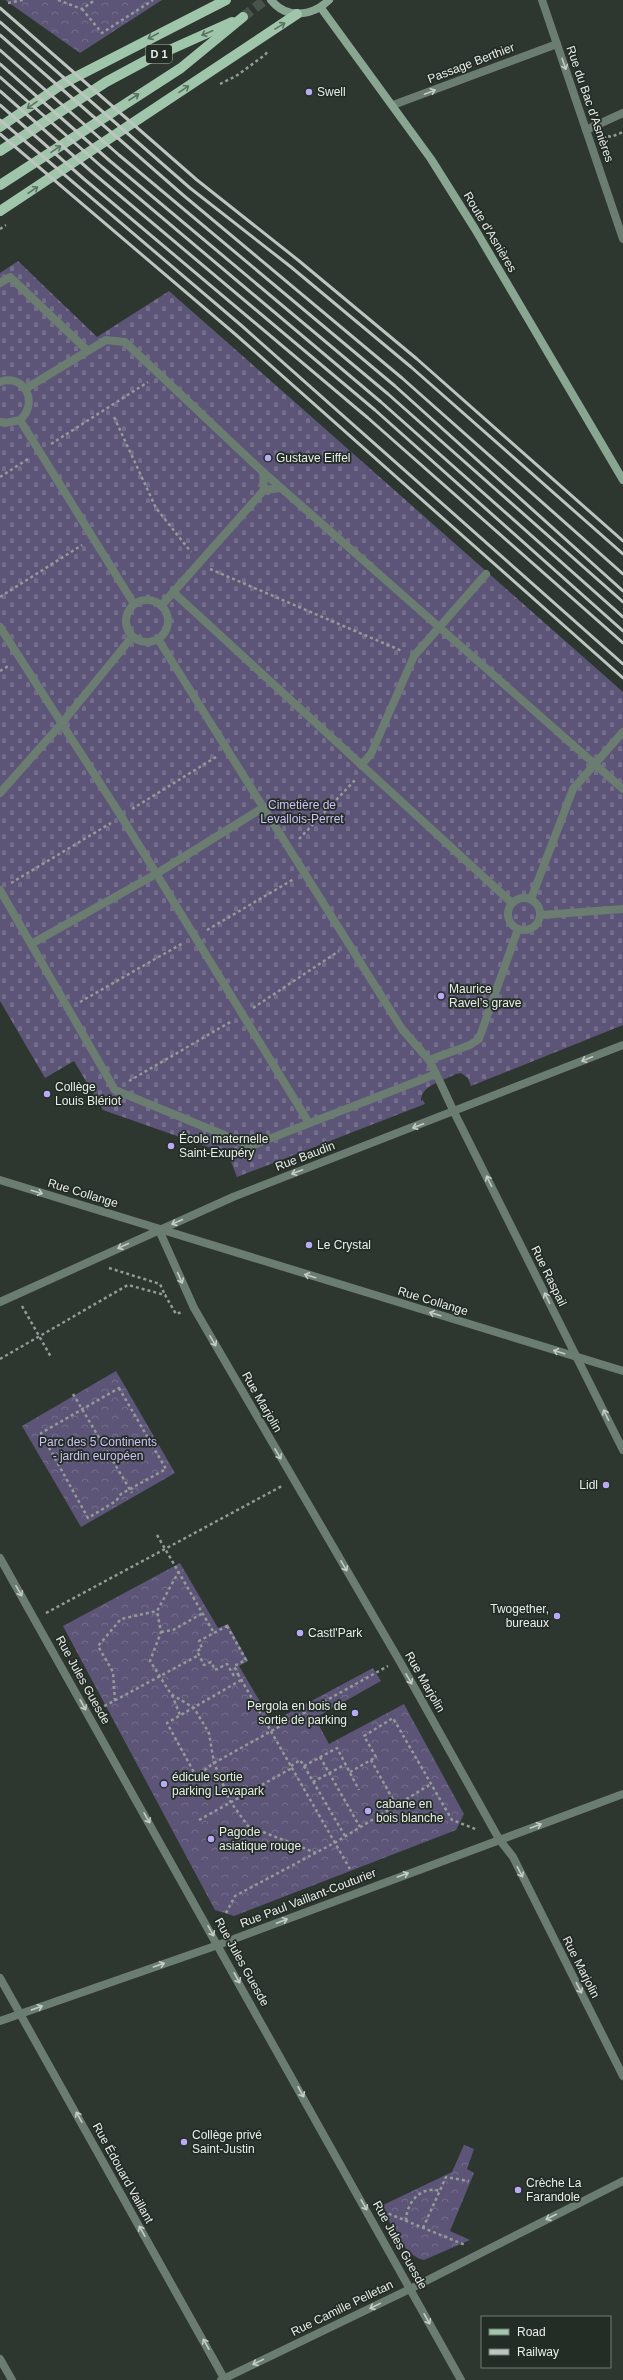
<svg xmlns="http://www.w3.org/2000/svg" width="623" height="2380" font-family="Arial,sans-serif">
  <style>
    .forest { fill: url(#forest-crowns) }
    .cemetery { fill: url(#cemetery-stones) }
    .lines { fill: none; stroke-linecap: round; stroke-linejoin: round }
    .primary-tunnel { stroke: #4a524c; stroke-width: 10; stroke-dasharray: 10 5; stroke-linecap: butt }
    .path { stroke: #949b96; stroke-width: 2.5; stroke-dasharray: 3 3; stroke-linecap: butt }
    .lane { stroke: #6a7d70; stroke-width: 8 }
    .street { stroke: #6a7d70; stroke-width: 8 }
    .secondary { stroke: #88a691; stroke-width: 8 }
    .primary { stroke: #9fc6ab; stroke-width: 10 }
    .rail { stroke: #bec4c0; stroke-width: 3 }
    .oneway { stroke: #5b7162 }
    .oneway2 { stroke: #c3ccc5 }
    .poi-dot { fill: #baaaf6; stroke: #242c26; stroke-width: 1.5 }
    .labels { text-anchor: middle; dominant-baseline: central; stroke-width: 3.5; stroke-linejoin: round; paint-order: stroke }
    .shield { fill: #242c26; stroke: #aeb4af; stroke-width: 1 }
    .shield-label { font-size: 11px; font-weight: bold; fill: #e9eeea }
    .street-label { font-size: 12px; fill: #e9eeea; stroke: #242c26 }
    .poi-label { font-size: 12px; fill: #e9eeea; stroke: #242c26; text-anchor: start }
    .park-label { font-size: 12px; fill: #ccc1f8; stroke: #242c26 }
  </style>
  <defs>
    <pattern id="forest-crowns" width="20" height="18" patternUnits="userSpaceOnUse"><rect width="20" height="18" fill="#5c5578"/><path d="M2 6a3 3 0 1 1 6 0M12 15a3 3 0 1 1 6 0" fill="none" stroke="#736e8b"/></pattern>
    <pattern id="cemetery-stones" width="16" height="16" patternUnits="userSpaceOnUse"><rect width="16" height="16" fill="#5c5578"/><path d="M2 7V4a2 2 0 0 1 4 0v3zM10 15v-3a2 2 0 0 1 4 0v3z" fill="#736e8b"/></pattern>
  </defs>
  <rect width="100%" height="100%" fill="#2e3630"/>
  <g class="forest">
    <polygon points="5,0 162,0 80,53"/>
    <polygon points="116,1371 175,1473 81,1527 22,1426"/>
    <polygon points="180,1563 218,1628 228,1624 248,1661 239,1666 272,1722 373,1668 381,1681 315,1718 329,1744 404,1704 464,1814 456,1830 234,1916 215,1910 63,1626"/>
    <path d="M464 2145 474 2149 467 2169 474 2173 450 2231 470 2240 424 2260C403 2256 391 2223 381 2206L452 2172Z"/>
  </g>
  <path class="cemetery" d="M18 261 97 337 169 291 623 692V1025L471 1086 468 1078 461 1073 456 1074C443 1081 421 1085 421 1101L423 1100 425 1104 237 1177 228 1154 103 1110 74 1061 45 1078 0 1001V273Z"/>
  <g class="lines">
    <polyline class="primary-tunnel" points="243,17 265,0"/>
    <g class="path">
      <polyline points="58,0 82,9 95,0"/>
      <polyline points="8,3 23,0"/>
      <polyline points="82,9 102,33 153,0"/>
      <polyline points="220,84 236,76 265,55 268,51"/>
      <polyline points="608,136 611,137 623,132"/>
      <polyline points="0,229 6,225"/>
      <polyline points="114,417 156,508 191,552"/>
      <polyline points="51,444 148,382"/>
      <polyline points="0,477 28,459"/>
      <polyline points="210,569 402,651"/>
      <polyline points="0,597 82,545"/>
      <polyline points="0,671 10,665"/>
      <polyline points="132,809 216,757"/>
      <polyline points="299,839 357,778"/>
      <polyline points="11,883 111,823"/>
      <polyline points="207,930 294,879"/>
      <polyline points="80,1002 183,943"/>
      <polyline points="253,1008 339,951"/>
      <polyline points="129,1081 232,1021"/>
      <polyline points="109,1268 160,1284 165,1295"/>
      <polyline points="22,1306 51,1357"/>
      <polyline points="0,1359 128,1285 165,1295 176,1314 182,1312"/>
      <polygon points="119,1388 166,1469 121,1494 116,1501 88,1518 41,1433"/>
      <polyline points="73,1394 132,1493"/>
      <polyline points="157,1535 214,1633"/>
      <polyline points="179,1571 157,1611 161,1632 150,1661 171,1694 194,1708 209,1733 214,1763 230,1801 248,1826 316,1853"/>
      <polyline points="46,1613 282,1486"/>
      <polygon points="227,1626 246,1660 234,1666 238,1674 234,1676 227,1664 215,1670 211,1662 204,1665 197,1651 202,1648 199,1641"/>
      <polyline points="161,1632 173,1630 203,1613"/>
      <polyline points="238,1674 350,1869"/>
      <polyline points="241,1680 167,1723 196,1776 214,1763 388,1666"/>
      <polyline points="172,1695 180,1715"/>
      <polyline points="115,1701 113,1672 98,1646 121,1619 157,1611"/>
      <polyline points="99,1709 199,1655"/>
      <polyline points="320,1757 360,1827"/>
      <polyline points="371,1760 396,1805"/>
      <polyline points="291,1766 300,1760 304,1766 337,1748 359,1790"/>
      <polyline points="304,1766 345,1836"/>
      <polyline points="350,1772 376,1757 364,1736 393,1718 452,1820 478,1830"/>
      <polyline points="313,1782 346,1764"/>
      <polyline points="199,1820 292,1768"/>
      <polyline points="226,1913 235,1896 336,1842 431,1784"/>
      <polyline points="383,2214 387,2213 465,2245"/>
      <path d="M406 2221C406 2203 421 2185 440 2191"/>
      <polyline points="423,2228 446,2177 469,2181"/>
    </g>
    <g class="lane">
      <polyline points="393,105 557,44"/>
      <polyline points="0,283 10,277 87,350"/>
      <path d="M0 382C25 373 39 403 20 420L5 423 0 422"/>
      <polyline points="25,389 106,340 125,342 263,472"/>
      <polyline points="20,420 134,604"/>
      <polyline points="281,488 264,490 263,472 623,789"/>
      <polyline points="173,592 512,903"/>
      <circle cx="147" cy="621" r="21"/>
      <polyline points="161,606 264,490"/>
      <polyline points="0,627 121,816 309,1123"/>
      <polyline points="158,639 402,1029 429,1060 438,1078"/>
      <polyline points="361,765 371,754 414,656 486,574"/>
      <polyline points="0,793 62,723 132,637"/>
      <polyline points="0,890 31,944 156,874 264,807"/>
      <circle cx="524" cy="914" r="16"/>
      <polyline points="531,899 573,789 623,732"/>
      <polyline points="541,915 623,909"/>
      <polyline points="31,944 115,1090 251,1146 436,1074"/>
      <polyline points="429,1060 470,1045 479,1039 518,929"/>
      <polyline points="440,1082 454,1112"/>
    </g>
    <g class="street">
      <polyline points="542,0 623,239"/>
      <polyline points="586,130 623,113"/>
      <polyline points="454,1112 623,1450"/>
      <polyline points="0,1180 623,1371"/>
      <polyline points="159,1230 194,1308 399,1660 499,1839 513,1857 623,2076"/>
      <polyline points="0,1302 233,1197 623,1045"/>
      <polyline points="0,1558 461,2380"/>
      <polyline points="0,1978 225,2380"/>
      <polyline points="0,2021 218,1945 623,1794"/>
      <polyline points="0,2359 12,2380"/>
      <polyline points="221,2380 410,2289 623,2181"/>
    </g>
    <g class="secondary">
      <path d="M271 0C287 20 313 16 329 0"/>
      <polyline points="321,8 431,159 475,229 623,480"/>
    </g>
    <g class="primary">
      <polyline points="0,127 64,83 226,0"/>
      <polyline points="0,151 106,82 147,60 232,22"/>
      <polyline points="0,185 181,68 243,17"/>
      <polyline points="0,211 297,14"/>
    </g>
    <g class="rail">
      <polyline points="0,8 197,180 298,260 417,359 623,541"/>
      <polyline points="0,22 190,188 291,267 411,367 623,554"/>
      <polyline points="0,35 183,195 402,378 623,574"/>
      <polyline points="0,50 119,155 395,386 623,591"/>
      <polyline points="0,64 110,161 388,394 623,602"/>
      <polyline points="0,77 102,167 381,402 623,617"/>
      <polyline points="0,91 93,173 375,410 623,631"/>
      <polyline points="0,105 84,179 368,418 623,643"/>
      <polyline points="0,120 242,326 623,664"/>
      <polyline points="0,134 235,334 623,678"/>
    </g>
  </g>
  <defs><path id="oneway-shaft" d="M-6 0H5M1.5-3L5.5 0L1.5 3" fill="none" stroke-width="1.6" stroke-linecap="round" stroke-linejoin="round"/></defs>
  <g class="oneway">
    <use href="#oneway-shaft" transform="translate(280 26) rotate(-32)"/>
    <use href="#oneway-shaft" transform="translate(207 33) rotate(157)"/>
    <use href="#oneway-shaft" transform="translate(153 36) rotate(152)"/>
    <use href="#oneway-shaft" transform="translate(184 89) rotate(-34)"/>
    <use href="#oneway-shaft" transform="translate(134 97) rotate(-33)"/>
    <use href="#oneway-shaft" transform="translate(32 105) rotate(145)"/>
    <use href="#oneway-shaft" transform="translate(56 149) rotate(-34)"/>
    <use href="#oneway-shaft" transform="translate(33 190) rotate(-34)"/>
  </g>
  <g class="oneway2">
    <use href="#oneway-shaft" transform="translate(564 64) rotate(71)"/>
    <use href="#oneway-shaft" transform="translate(430 92) rotate(-21)"/>
    <use href="#oneway-shaft" transform="translate(587 1059) rotate(158)"/>
    <use href="#oneway-shaft" transform="translate(418 1126) rotate(159)"/>
    <use href="#oneway-shaft" transform="translate(297 1172) rotate(159)"/>
    <use href="#oneway-shaft" transform="translate(489 1181) rotate(-116)"/>
    <use href="#oneway-shaft" transform="translate(37 1192) rotate(17)"/>
    <use href="#oneway-shaft" transform="translate(177 1222) rotate(156)"/>
    <use href="#oneway-shaft" transform="translate(123 1246) rotate(155)"/>
    <use href="#oneway-shaft" transform="translate(310 1276) rotate(-163)"/>
    <use href="#oneway-shaft" transform="translate(180 1278) rotate(66)"/>
    <use href="#oneway-shaft" transform="translate(547 1298) rotate(-116)"/>
    <use href="#oneway-shaft" transform="translate(435 1314) rotate(-163)"/>
    <use href="#oneway-shaft" transform="translate(213 1341) rotate(60)"/>
    <use href="#oneway-shaft" transform="translate(559 1352) rotate(-163)"/>
    <use href="#oneway-shaft" transform="translate(606 1415) rotate(-116)"/>
    <use href="#oneway-shaft" transform="translate(278 1454) rotate(60)"/>
    <use href="#oneway-shaft" transform="translate(344 1566) rotate(60)"/>
    <use href="#oneway-shaft" transform="translate(19 1591) rotate(60)"/>
    <use href="#oneway-shaft" transform="translate(409 1679) rotate(60)"/>
    <use href="#oneway-shaft" transform="translate(83 1705) rotate(61)"/>
    <use href="#oneway-shaft" transform="translate(147 1818) rotate(60)"/>
    <use href="#oneway-shaft" transform="translate(536 1826) rotate(-20)"/>
    <use href="#oneway-shaft" transform="translate(520 1872) rotate(63)"/>
    <use href="#oneway-shaft" transform="translate(403 1875) rotate(-20)"/>
    <use href="#oneway-shaft" transform="translate(282 1921) rotate(-21)"/>
    <use href="#oneway-shaft" transform="translate(211 1931) rotate(60)"/>
    <use href="#oneway-shaft" transform="translate(159 1965) rotate(-19)"/>
    <use href="#oneway-shaft" transform="translate(237 1978) rotate(61)"/>
    <use href="#oneway-shaft" transform="translate(579 1988) rotate(63)"/>
    <use href="#oneway-shaft" transform="translate(37 2008) rotate(-20)"/>
    <use href="#oneway-shaft" transform="translate(301 2092) rotate(61)"/>
    <use href="#oneway-shaft" transform="translate(79 2117) rotate(-119)"/>
    <use href="#oneway-shaft" transform="translate(364 2205) rotate(61)"/>
    <use href="#oneway-shaft" transform="translate(551 2217) rotate(153)"/>
    <use href="#oneway-shaft" transform="translate(142 2231) rotate(-119)"/>
    <use href="#oneway-shaft" transform="translate(375 2306) rotate(154)"/>
    <use href="#oneway-shaft" transform="translate(427 2319) rotate(61)"/>
    <use href="#oneway-shaft" transform="translate(206 2344) rotate(-119)"/>
    <use href="#oneway-shaft" transform="translate(258 2362) rotate(154)"/>
  </g>
  <g class="poi-dot">
    <circle cx="309" cy="92" r="4"/>
    <circle cx="268" cy="458" r="4"/>
    <circle cx="441" cy="996" r="4"/>
    <circle cx="47" cy="1094" r="4"/>
    <circle cx="171" cy="1146" r="4"/>
    <circle cx="309" cy="1245" r="4"/>
    <circle cx="606" cy="1485" r="4"/>
    <circle cx="557" cy="1616" r="4"/>
    <circle cx="300" cy="1633" r="4"/>
    <circle cx="355" cy="1713" r="4"/>
    <circle cx="164" cy="1784" r="4"/>
    <circle cx="368" cy="1811" r="4"/>
    <circle cx="211" cy="1839" r="4"/>
    <circle cx="184" cy="2142" r="4"/>
    <circle cx="518" cy="2190" r="4"/>
  </g>
  <g class="labels">
    <rect class="shield" x="146" y="45" width="26" height="18" rx="3"/>
    <g class="shield-label">
      <text x="159" y="54">D 1</text>
    </g>
    <g class="street-label">
      <text transform="translate(471 63) rotate(-21)">Passage Berthier</text>
      <text transform="translate(590 104) rotate(71)">Rue du Bac d’Asnières</text>
      <text transform="translate(490 232) rotate(59)">Route d'Asnières</text>
      <text transform="translate(305 1156) rotate(-21)">Rue Baudin</text>
      <text transform="translate(83 1193) rotate(17)">Rue Collange</text>
      <text transform="translate(549 1276) rotate(64)">Rue Raspail</text>
      <text transform="translate(433 1301) rotate(17)">Rue Collange</text>
      <text transform="translate(262 1402) rotate(60)">Rue Marjolin</text>
      <text transform="translate(83 1680) rotate(61)">Rue Jules Guesde</text>
      <text transform="translate(425 1682) rotate(60)">Rue Marjolin</text>
      <text transform="translate(308 1898) rotate(-21)">Rue Paul Vaillant-Couturier</text>
      <text transform="translate(242 1962) rotate(61)">Rue Jules Guesde</text>
      <text transform="translate(581 1967) rotate(63)">Rue Marjolin</text>
      <text transform="translate(123 2173) rotate(61)">Rue Édouard Vaillant</text>
      <text transform="translate(400 2245) rotate(61)">Rue Jules Guesde</text>
      <text transform="translate(342 2308) rotate(-26)">Rue Camille Pelletan</text>
    </g>
    <g class="poi-label">
      <text x="317" y="92">Swell</text>
      <text x="276" y="458">Gustave Eiffel</text>
      <text x="449" y="989">Maurice<tspan x="449" dy="14">Ravel’s grave</tspan></text>
      <text x="55" y="1087">Collège<tspan x="55" dy="14">Louis Blériot</tspan></text>
      <text x="179" y="1139">École maternelle<tspan x="179" dy="14">Saint-Exupéry</tspan></text>
      <text x="317" y="1245">Le Crystal</text>
      <text x="598" y="1485" text-anchor="end">Lidl</text>
      <text x="549" y="1609" text-anchor="end">Twogether,<tspan x="549" dy="14">bureaux</tspan></text>
      <text x="308" y="1633">Castl'Park</text>
      <text x="347" y="1706" text-anchor="end">Pergola en bois de<tspan x="347" dy="14">sortie de parking</tspan></text>
      <text x="172" y="1777">édicule sortie<tspan x="172" dy="14">parking Levapark</tspan></text>
      <text x="376" y="1804">cabane en<tspan x="376" dy="14">bois blanche</tspan></text>
      <text x="219" y="1832">Pagode<tspan x="219" dy="14">asiatique rouge</tspan></text>
      <text x="192" y="2135">Collège privé<tspan x="192" dy="14">Saint-Justin</tspan></text>
      <text x="526" y="2183">Crèche La<tspan x="526" dy="14">Farandole</tspan></text>
    </g>
    <g class="park-label">
      <text x="302" y="805">Cimetière de<tspan x="302" dy="14">Levallois-Perret</tspan></text>
      <text x="98" y="1442">Parc des 5 Continents<tspan x="98" dy="14">- jardin européen</tspan></text>
    </g>
  </g>
  <rect x="481" y="2316" width="130" height="52" fill="#242c26" stroke="#737a74"/>
  <rect x="489" y="2329" width="20" height="6" fill="#9fc6ab" stroke="#737a74"/>
  <text x="517" y="2336" font-size="12" fill="#e9eeea">Road</text>
  <rect x="489" y="2349" width="20" height="6" fill="#bec4c0" stroke="#737a74"/>
  <text x="517" y="2356" font-size="12" fill="#e9eeea">Railway</text>
</svg>
